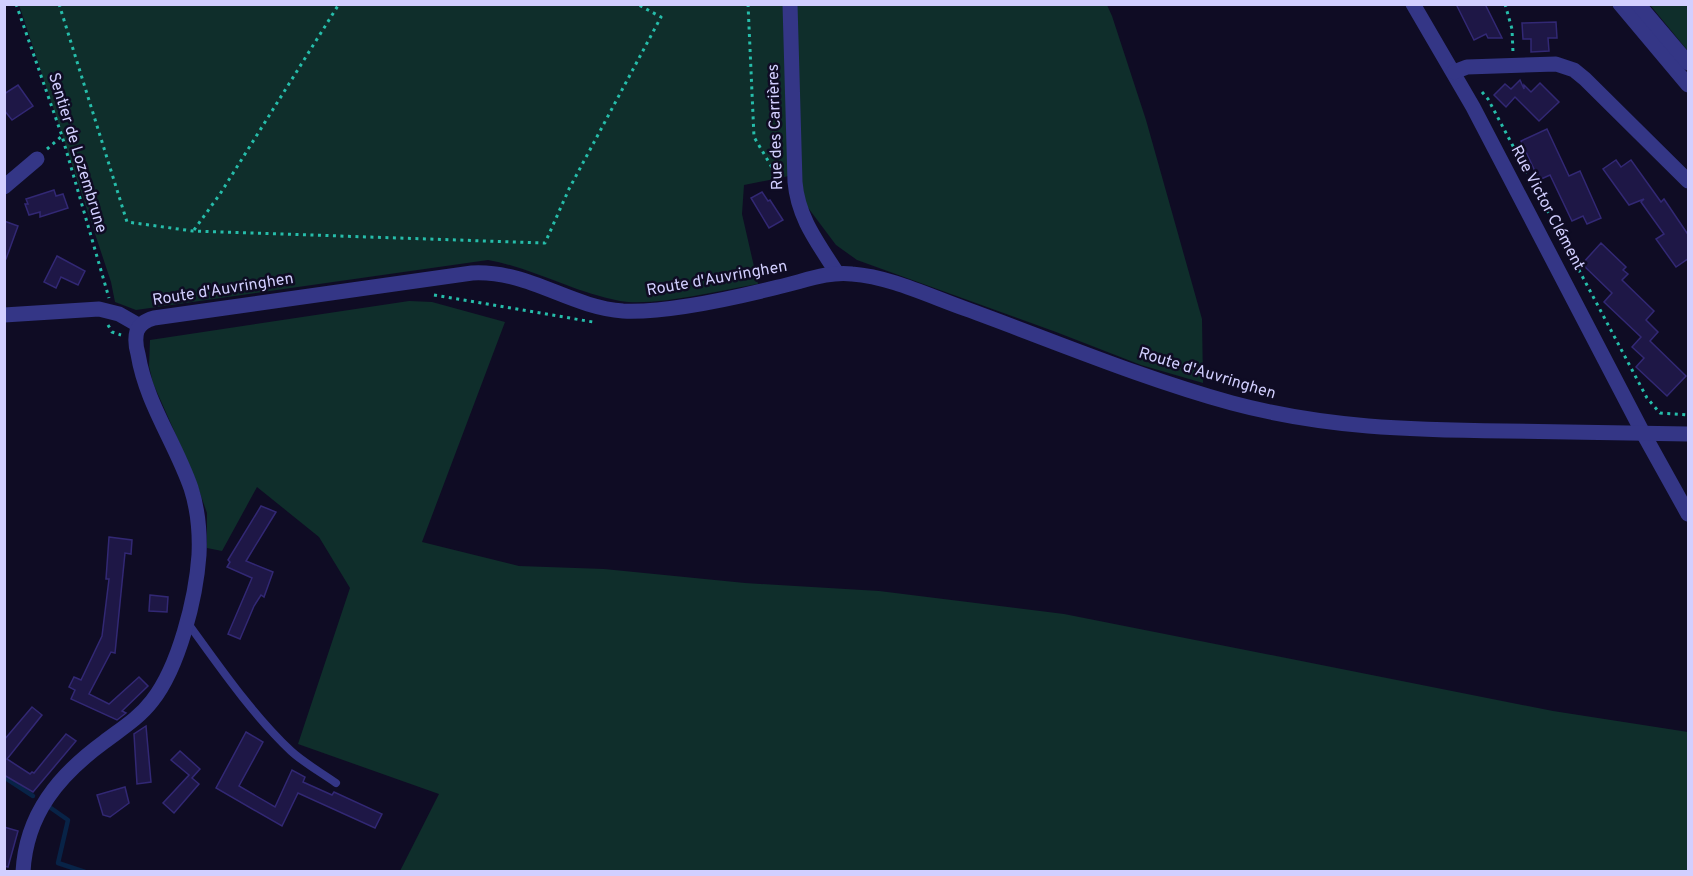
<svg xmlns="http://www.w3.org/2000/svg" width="1693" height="876" font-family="Overpass,sans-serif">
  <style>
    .green { fill: #0f2e2b }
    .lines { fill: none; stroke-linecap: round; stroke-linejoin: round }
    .stream { stroke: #082347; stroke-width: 4.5 }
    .building { fill: #1e1746; stroke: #322874; stroke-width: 1.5 }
    .path { stroke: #26bdaa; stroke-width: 3; stroke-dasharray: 3 4.5; stroke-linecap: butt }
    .service { stroke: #343686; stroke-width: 8 }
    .minor { stroke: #343686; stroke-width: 15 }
    .labels { text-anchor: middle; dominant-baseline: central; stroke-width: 5; stroke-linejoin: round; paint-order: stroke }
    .street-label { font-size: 16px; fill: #d2cfff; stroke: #0f0c24 }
  </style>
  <rect width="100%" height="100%" fill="#0f0c24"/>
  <g class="green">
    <path d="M19 5H1107L1112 16 1146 120 1202 319 1203 383 1141 365 1056 332 857 260 836 245 803 201 789 176 744 185 742 214 758 284C722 290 654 307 620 301 575 293 533 268 488 260L136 310 115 302 111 282Z"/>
    <polygon points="1650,5 1688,5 1688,51"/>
    <polygon points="409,301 432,302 505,322 422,542 519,566 604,569 745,583 879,591 1064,614 1553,711 1688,732 1688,871 400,871 439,794 298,744 350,588 319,537 257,487 222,551 207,548 207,513 194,476 153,383 149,366 150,340"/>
  </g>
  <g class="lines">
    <g class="stream">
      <polyline points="4,777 33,796"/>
      <polyline points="48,806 68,820 58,863 85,872"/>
    </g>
  </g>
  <g class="building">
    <polygon points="1456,4 1485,4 1502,38 1488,38 1486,34 1474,40"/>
    <polygon points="1556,22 1557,38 1548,38 1549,51 1531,52 1531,39 1523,39 1522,23"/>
    <polygon points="1520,80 1524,89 1524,85 1531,92 1540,83 1559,102 1539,121 1515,97 1506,107 1494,95 1505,84 1511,89"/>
    <polygon points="18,85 33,106 12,120 4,110 4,94"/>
    <polygon points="1547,129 1569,176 1580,171 1601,218 1587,224 1583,216 1572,221 1550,175 1539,180 1521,141"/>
    <polygon points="1616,160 1621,167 1631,160 1661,202 1664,199 1689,236 1689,258 1676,267 1656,239 1664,234 1641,202 1644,199 1629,205 1603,169"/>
    <polygon points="54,190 56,196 63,194 68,208 40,217 40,212 29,215 25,204 28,204 26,199"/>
    <polygon points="762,192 768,201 770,200 783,220 769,228 751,198"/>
    <polygon points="4,221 18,226 6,259 4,259"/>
    <polygon points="1601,243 1626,267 1623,270 1628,274 1622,280 1654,311 1646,320 1658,332 1650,341 1686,376 1667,396 1636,367 1644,358 1632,347 1641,337 1604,302 1612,293 1582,264"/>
    <polygon points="57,256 85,271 78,285 61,277 56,288 44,282"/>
    <polygon points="261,506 276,512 246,561 273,572 264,597 261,595 254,606 240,639 228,634 252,578 227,567 230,562 228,560"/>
    <polygon points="109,537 132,540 131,554 125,553 115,653 111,652 89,694 109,704 139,677 148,686 122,711 126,713 117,720 71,699 75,690 69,687 74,677 81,680 102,636 109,579 106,579"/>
    <polygon points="150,595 168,597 167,612 149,611"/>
    <polygon points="32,707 42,715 7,759 30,774 32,772 34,773 66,734 76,741 33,792 4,775 4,740"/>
    <polygon points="146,726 151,782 137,784 134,734"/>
    <polygon points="246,732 263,742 239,786 275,807 292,770 305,777 303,782 332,795 334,792 382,814 375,828 298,793 282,826 216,788"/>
    <polygon points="180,751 200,769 192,778 199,784 174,813 163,803 189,775 171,760"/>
    <polygon points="125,787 129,803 110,817 103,815 97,795"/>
    <polygon points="4,827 18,831 8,867 4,866"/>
  </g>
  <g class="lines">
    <g class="path">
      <polyline points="16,4 62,136 109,298"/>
      <polyline points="59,4 127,222 193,231 545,243 569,189 661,17 637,4"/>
      <polyline points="748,4 754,137 780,181"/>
      <polyline points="1505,4 1512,29 1513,53"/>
      <polyline points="1482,92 1488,99 1647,398 1660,413 1688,415"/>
      <polyline points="47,149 62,136"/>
      <polyline points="194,230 220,194 339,4"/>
      <polyline points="434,295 593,322"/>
      <polyline points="108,325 112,332 121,335"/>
    </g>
    <path class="service" d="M187 622C219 666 251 713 291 751 304 763 322 773 336 783"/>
    <g class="minor">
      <path d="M790 4 795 182C798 218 818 243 837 273"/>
      <polyline points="1413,4 1473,107 1643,433 1688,514"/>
      <polyline points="1620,4 1688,85"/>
      <polyline points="1638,4 1688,63"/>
      <polyline points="1454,72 1467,67 1556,64 1574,70 1585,79 1688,181"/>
      <polyline points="4,187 37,159"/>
      <polyline points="4,315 99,309 119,314 140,326"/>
      <path d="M23 872C26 814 59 775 104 742 121 729 139 718 152 701 179 667 196 598 199 555 200 533 198 510 191 488 175 442 146 403 138 354 136 347 135 338 137 331 140 323 147 320 154 318L472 273C529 270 569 307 623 311 668 313 734 298 778 287 802 282 827 271 852 274 891 277 929 296 966 309 1054 341 1141 378 1232 403 1325 428 1411 430 1506 431 1567 432 1628 433 1688 434"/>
    </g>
  </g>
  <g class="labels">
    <g class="street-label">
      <text transform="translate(776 127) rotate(-92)">Rue des Carrières</text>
      <text transform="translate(77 153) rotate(73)">Sentier de Lozembrune</text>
      <text transform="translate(1547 208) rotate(62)">Rue Victor Clément</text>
      <text transform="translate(717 279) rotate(-10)">Route d'Auvringhen</text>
      <text transform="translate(223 290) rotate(-9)">Route d'Auvringhen</text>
      <text transform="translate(1207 374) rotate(17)">Route d'Auvringhen</text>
    </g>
  </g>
  <rect width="1693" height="876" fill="none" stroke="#d2cfff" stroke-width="12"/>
</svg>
